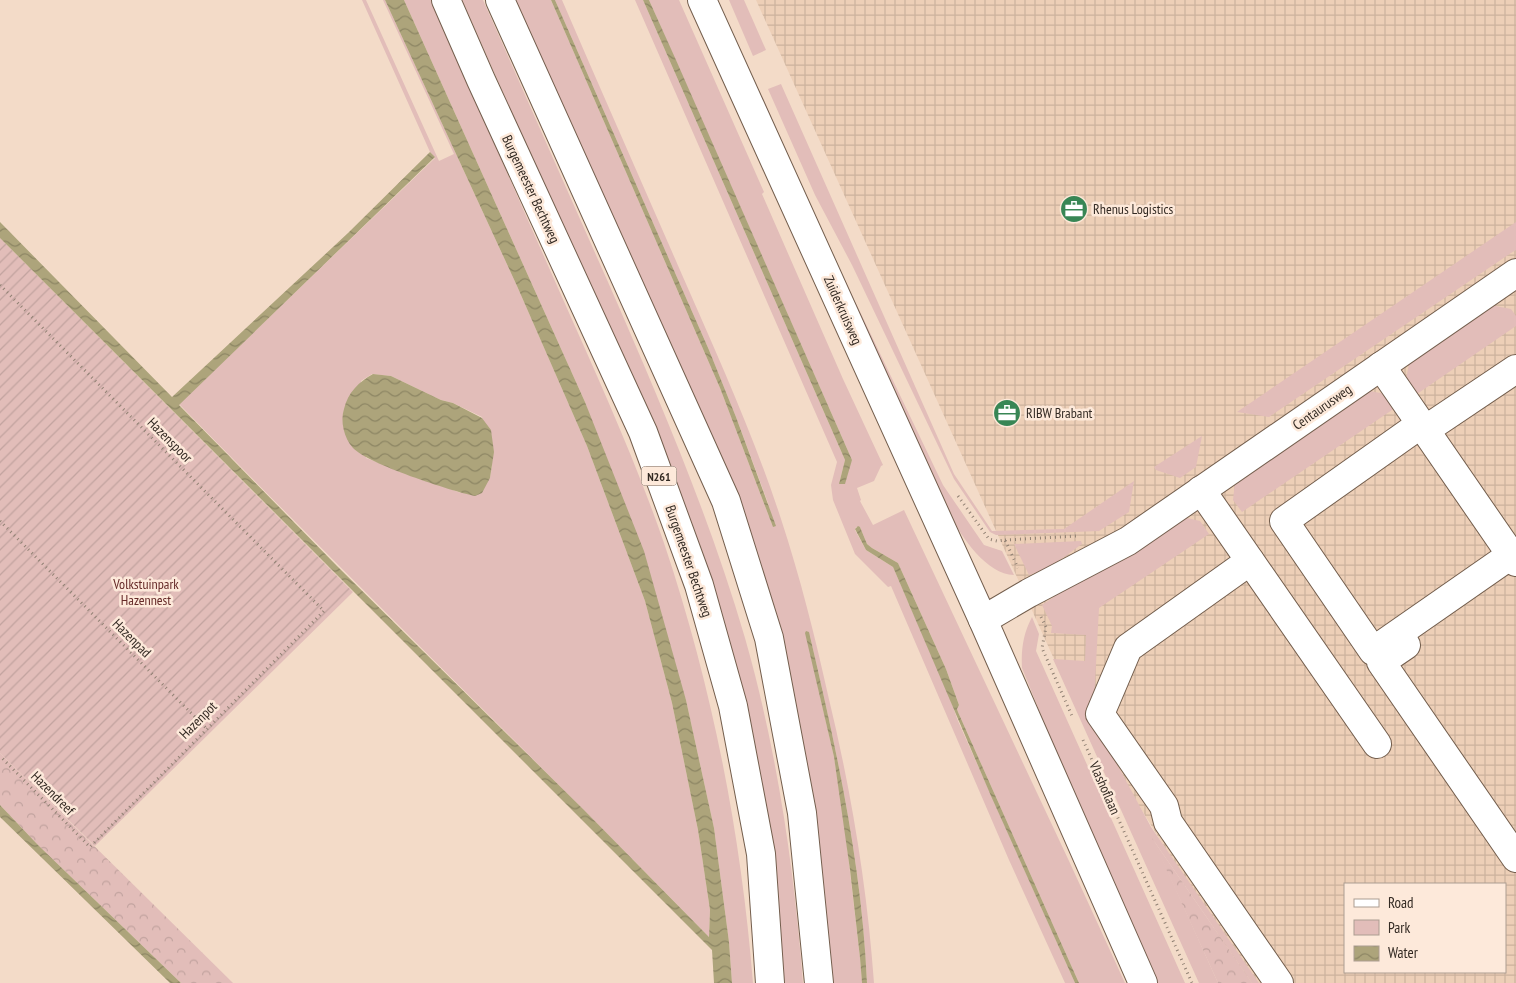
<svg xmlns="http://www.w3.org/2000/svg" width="1516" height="983" font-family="'PT Sans Narrow',sans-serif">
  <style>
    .industrial { fill: url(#industrial-grid); fill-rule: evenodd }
    .green { fill: #e2bdb9; fill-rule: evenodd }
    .forest { fill: url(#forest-crowns) }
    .garden { fill: url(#garden-furrows) }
    .water { fill: url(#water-waves) }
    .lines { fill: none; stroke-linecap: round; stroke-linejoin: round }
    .minor-casing { stroke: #735e4d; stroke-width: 30 }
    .major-casing { stroke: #735e4d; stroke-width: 30 }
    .path { stroke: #908073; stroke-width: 3; stroke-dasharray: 1 4; stroke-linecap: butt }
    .minor { stroke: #fff; stroke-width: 28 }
    .major { stroke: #fff; stroke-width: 28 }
    .labels { text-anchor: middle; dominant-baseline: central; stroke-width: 5; stroke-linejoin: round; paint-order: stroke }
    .shield { fill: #fde9da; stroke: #70635a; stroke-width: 1 }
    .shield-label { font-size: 12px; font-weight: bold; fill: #332a23 }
    .street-label { font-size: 14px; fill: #332a23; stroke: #fde9da }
    .poi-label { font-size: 14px; fill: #332a23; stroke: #fde9da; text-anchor: start }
    .park-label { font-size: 14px; fill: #662a28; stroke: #fde9da }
  </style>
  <defs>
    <pattern id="industrial-grid" width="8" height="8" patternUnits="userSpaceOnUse" patternTransform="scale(1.25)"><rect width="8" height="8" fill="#edcfb7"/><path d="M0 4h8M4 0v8" fill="none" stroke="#ccb29d"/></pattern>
    <pattern id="forest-crowns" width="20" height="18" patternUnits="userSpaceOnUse" patternTransform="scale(1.25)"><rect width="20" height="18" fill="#e2bdb9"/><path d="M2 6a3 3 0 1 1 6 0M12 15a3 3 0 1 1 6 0" fill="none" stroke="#c2a39f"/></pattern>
    <pattern id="garden-furrows" width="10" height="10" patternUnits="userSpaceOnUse" patternTransform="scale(1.25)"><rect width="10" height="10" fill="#e2bdb9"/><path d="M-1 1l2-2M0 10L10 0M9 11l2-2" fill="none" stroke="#c2a39f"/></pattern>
    <pattern id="water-waves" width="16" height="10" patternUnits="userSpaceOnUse" patternTransform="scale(1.25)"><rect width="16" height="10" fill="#ada47b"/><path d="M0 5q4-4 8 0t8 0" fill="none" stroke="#8d8664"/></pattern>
  </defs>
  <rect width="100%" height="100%" fill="#f3dbc8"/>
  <path class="industrial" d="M756 0H1516V983H1248L1068 690ZM1345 884H1505V972H1345Z"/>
  <g class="green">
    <path d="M362 0H366L439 161 454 154 383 0H385L517 286 587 446 645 601 672 703 698 830 710 910 709 937C534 758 354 583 179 404L435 158 430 152ZM372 374 391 376 441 400 453 403 482 417 492 466 490 478 461 493 366 458 361 381Z"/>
    <path d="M404 0H431C475 99 518 198 562 297 598 378 635 459 664 543 712 686 741 833 753 983H732L729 942 714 828 686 700 585 402Z"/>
    <path d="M462 0H483C525 94 566 188 608 282 659 399 709 515 745 638 777 750 794 867 803 983H781L776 918 641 405Z"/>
    <path d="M515 0H551L720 388 773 527 768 503 736 417 709 350 555 0H562C602 93 643 185 683 277 718 357 754 436 781 519 800 577 815 636 828 695 851 790 867 885 874 983H867C862 864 836 747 809 632L819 692 834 757 845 829 860 958 862 983H831L773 634Z"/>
    <polygon points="635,0 643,0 845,460 839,484 852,460 649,0 679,0 764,192 762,194 843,379 883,465 881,466 874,481 857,488 861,500 860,501 873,525 904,510 1069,861 1125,983 1079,983 958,712 957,709 959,705 946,669 898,563 872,548 867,544 860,527 856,527 855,530 866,550 893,567 949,696 958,721 1075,983 1065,983 1009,860 891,586 888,587 855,554 833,500 831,485 837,462"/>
    <polygon points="729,0 744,0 766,50 753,56"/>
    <polygon points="781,84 954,474 992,531 1064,529 1134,481 1129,512 1099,531 996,535 990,532 954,479 852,265 815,195 768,89"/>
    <path d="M762 96 818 224 943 485 984 545 1002 551 1014 575C987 575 961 536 950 515L757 104Z"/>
    <polygon points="1516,222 1516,250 1511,253 1269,417 1237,412"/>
    <polygon points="1485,304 1511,309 1516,316 1516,326 1417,394 1406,379 1411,354"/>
    <polygon points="1360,389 1385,394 1395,408 1242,512 1233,500 1236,473"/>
    <polygon points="1202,436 1196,467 1180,478 1156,470 1154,467"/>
    <polygon points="1174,515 1200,521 1209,534 1099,608 1093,720 1151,827 1259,983 1252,983 1154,841 1218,983 1199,983 1053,659 1085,661 1086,635 1051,633 1052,626 1042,605"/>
    <path d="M1081 541 1082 544C1065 556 1049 570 1029 575L1014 544Z"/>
    <path d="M1032 617 1039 634 1036 651 1185 983H1157L1072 792 1022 668C1021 650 1023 634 1032 617Z"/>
  </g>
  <g class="forest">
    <polygon points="0,753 233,983 181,983 38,845 0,805"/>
    <polygon points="1152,838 1252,983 1218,983"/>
  </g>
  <polygon class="garden" points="0,238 353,592 95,846 0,753"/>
  <g class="water">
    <polygon points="385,0 404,0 585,402 644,551 686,700 714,828 729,942 732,983 714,983 712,950 0,238 0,222 172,397 348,233 430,152 435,157 179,405 337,566 583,809 709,937 710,910 698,830 672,703 645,601 587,446 517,286"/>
    <polygon points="551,0 555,0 709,350 736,417 776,526 773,527 720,388"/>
    <polygon points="643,0 649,0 676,60 852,460 845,484 839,484 845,460"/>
    <path d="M373 374 391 376 441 400 453 403 482 418 491 430 494 452 490 478 482 493 475 496C451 491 368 464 353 448 344 438 340 421 344 409 348 392 359 382 373 374Z"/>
    <polygon points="858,526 860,527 867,544 872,548 898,563 946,669 959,705 957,709 958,712 1079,983 1075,983 991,796 893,567 866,550 855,529"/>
    <path d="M806 631 809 632C836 747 862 864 867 983H862L860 958 850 870 834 757 805 633Z"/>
    <polygon points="0,805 38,845 181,983 170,983 0,817"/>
  </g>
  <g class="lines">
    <g class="minor-casing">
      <g id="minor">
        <polyline points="702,0 983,620 1143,983"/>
        <polyline points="1381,366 1516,562"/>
        <polyline points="1421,424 1284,521 1373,651 1511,555"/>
        <polyline points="1425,430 1516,369"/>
        <polyline points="1201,490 1377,744"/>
        <polyline points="1250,561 1128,648 1100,714 1164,806 1168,822 1279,983"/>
        <polyline points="983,620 1029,593 1128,541 1516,273"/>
        <polyline points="1406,645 1381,662 1516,858"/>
      </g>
    </g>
    <g class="major-casing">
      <g id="major">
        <polyline points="446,0 481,80 643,432 699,585 733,706 761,854 770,983"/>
        <polyline points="500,0 726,501 769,638 802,813 819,983"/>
      </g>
    </g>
    <g class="path">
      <polyline points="0,285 324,611 90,847 0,756"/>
      <polyline points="958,496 989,539 997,541 1005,540 1018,568"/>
      <polyline points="0,521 206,728"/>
      <polyline points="1005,540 1077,536"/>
      <polyline points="1041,617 1046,627 1042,648 1072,716"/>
      <polyline points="1083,740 1192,983"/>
    </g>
    <use href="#minor" class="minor"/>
    <use href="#major" class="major"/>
  </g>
  <defs>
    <g id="office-disc" transform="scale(1.4375)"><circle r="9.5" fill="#388655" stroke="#fde9da"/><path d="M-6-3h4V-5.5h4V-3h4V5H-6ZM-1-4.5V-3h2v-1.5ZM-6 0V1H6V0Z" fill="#fff"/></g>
  </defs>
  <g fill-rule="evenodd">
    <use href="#office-disc" x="1074" y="209"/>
    <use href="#office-disc" x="1007" y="413"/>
  </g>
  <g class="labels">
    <rect class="shield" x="641.5" y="466.5" width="35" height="19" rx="4"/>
    <g class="shield-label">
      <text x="659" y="476">N261</text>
    </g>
    <g class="street-label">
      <text transform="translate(531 189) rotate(65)">Burgemeester Bechtweg</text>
      <text transform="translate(843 310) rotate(66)">Zuiderkruisweg</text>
      <text transform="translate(1322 407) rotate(-35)">Centaurusweg</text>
      <text transform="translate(170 440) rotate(45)">Hazenspoor</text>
      <text transform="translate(689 561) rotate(71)">Burgemeester Bechtweg</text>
      <text transform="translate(132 638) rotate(45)">Hazenpad</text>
      <text transform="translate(198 720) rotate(-45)">Hazenpot</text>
      <text transform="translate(1105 788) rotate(66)">Vlashoflaan</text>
      <text transform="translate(53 793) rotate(45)">Hazendreef</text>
    </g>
    <g class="poi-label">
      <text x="1093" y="209">Rhenus Logistics</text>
      <text x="1026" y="413">RIBW Brabant</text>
    </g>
    <g class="park-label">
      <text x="146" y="584">Volkstuinpark<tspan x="146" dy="16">Hazennest</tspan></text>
    </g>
  </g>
  <rect x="1344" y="883" width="162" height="90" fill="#fde9da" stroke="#ac9d91"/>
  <rect x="1354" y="899" width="25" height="8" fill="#ffffff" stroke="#ac9d91"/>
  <text x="1388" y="908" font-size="15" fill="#332a23">Road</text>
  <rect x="1354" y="920" width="25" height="15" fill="#e2bdb9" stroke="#ac9d91"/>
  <text x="1388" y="933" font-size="15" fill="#332a23">Park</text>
  <rect x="1354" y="946" width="25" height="15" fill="url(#water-waves)" stroke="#ac9d91"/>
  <text x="1388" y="958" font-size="15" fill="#332a23">Water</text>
</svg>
